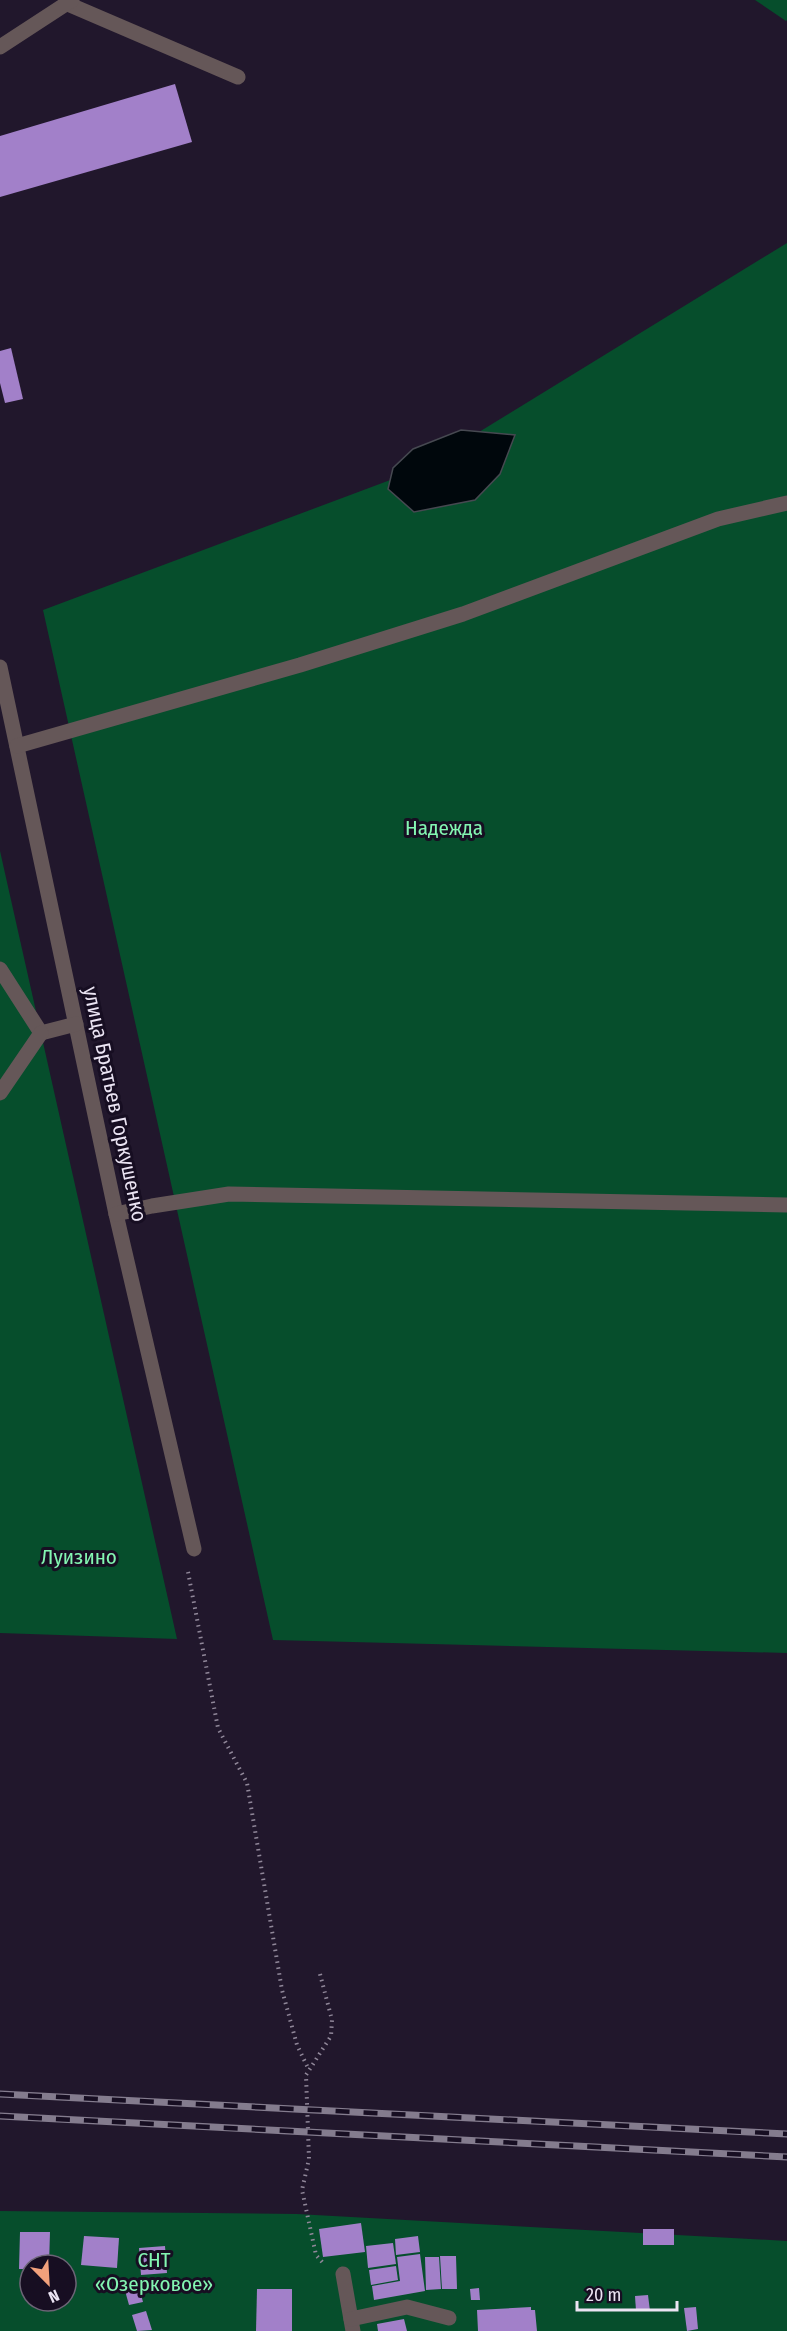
<svg xmlns="http://www.w3.org/2000/svg" width="787" height="2331" font-family="'Fira Sans Condensed',sans-serif">
  <style>
    .green { fill: #064e2c; fill-rule: evenodd }
    .water { fill: #00070c; stroke: #464951; stroke-width: 1.5 }
    .building { fill: #a280c9 }
    .lines { fill: none; stroke-linecap: round; stroke-linejoin: round }
    .path { stroke: #908799; stroke-width: 4; stroke-dasharray: 1.5 4.5; stroke-linecap: butt }
    .minor { stroke: #655758; stroke-width: 15 }
    .rail-casing { stroke: #847c8e; stroke-width: 7 }
    .rail { stroke: #170e22; stroke-width: 4.5; stroke-dasharray: 14; stroke-linecap: butt }
    .labels { text-anchor: middle; dominant-baseline: central; stroke-width: 6; stroke-linejoin: round; paint-order: stroke }
    .park-label { font-size: 21px; fill: #83f6b2; stroke: #170e22 }
    .street-label { font-size: 21px; fill: #ebe4f3; stroke: #170e22 }
  </style>
  <rect width="100%" height="100%" fill="#21172c"/>
  <g class="green">
    <polygon points="755,0 787,0 787,20 786,21"/>
    <polygon points="787,243 787,1653 273,1640 43,610 417,470"/>
    <polygon points="0,851 177,1639 0,1633"/>
    <path d="M0 2211 297 2214 787 2241V2331H0ZM30 2265H66V2301H30Z"/>
  </g>
  <polygon class="water" points="461,430 515,435 500,474 475,500 414,512 388,489 393,468 413,449"/>
  <g class="building">
    <polygon points="175,84 192,142 0,197 0,136"/>
    <polygon points="11,348 23,399 5,403 0,383 0,351"/>
    <polygon points="361,2223 365,2252 323,2257 319,2229"/>
    <rect x="643" y="2229" width="31" height="16"/>
    <polygon points="20,2232 50,2232 49,2265 30,2265 30,2269 19,2269"/>
    <polygon points="84,2236 119,2238 117,2268 81,2265"/>
    <polygon points="418,2236 420,2252 396,2255 395,2239"/>
    <polygon points="393,2243 396,2264 368,2268 366,2246"/>
    <polygon points="165,2246 167,2273 141,2275 139,2248"/>
    <polygon points="420,2254 425,2291 374,2300 372,2286 400,2281 397,2257"/>
    <polygon points="440,2256 456,2256 457,2289 442,2289"/>
    <polygon points="425,2257 439,2257 441,2289 426,2290"/>
    <polygon points="396,2266 398,2280 371,2285 369,2270"/>
    <polygon points="138,2283 143,2302 129,2305 124,2287"/>
    <polygon points="479,2288 480,2300 471,2300 470,2289"/>
    <polygon points="257,2289 292,2289 292,2331 256,2331"/>
    <polygon points="648,2295 650,2311 636,2311 635,2296"/>
    <polygon points="531,2307 531,2310 535,2310 537,2331 478,2331 477,2310"/>
    <polygon points="696,2307 698,2329 687,2331 684,2308"/>
    <polygon points="146,2311 152,2330 137,2331 132,2315"/>
    <polygon points="404,2319 407,2331 378,2331 377,2324"/>
  </g>
  <g class="lines">
    <g class="path">
      <polyline points="188,1572 218,1728 247,1783 282,1990 297,2045 308,2068"/>
      <polyline points="320,1974 332,2020 331,2036 306,2075 309,2159 302,2190 316,2255 323,2263"/>
    </g>
    <g class="minor">
      <polyline points="68,4 238,77"/>
      <polyline points="0,47 72,0"/>
      <polyline points="0,667 116,1214 194,1549"/>
      <polyline points="17,746 300,665 463,614 718,519 787,503"/>
      <polyline points="0,969 41,1033 76,1024"/>
      <polyline points="0,1093 41,1033"/>
      <polyline points="116,1214 152,1206 229,1194 787,1205"/>
      <polyline points="343,2274 353,2331"/>
      <polyline points="351,2319 407,2307 449,2318"/>
    </g>
    <g class="rail-casing">
      <g id="rail">
        <polyline points="0,2094 787,2134"/>
        <polyline points="0,2116 787,2157"/>
      </g>
    </g>
    <use href="#rail" class="rail"/>
  </g>
  <g class="labels">
    <g class="park-label">
      <text x="444" y="828">Надежда</text>
      <text x="79" y="1557">Луизино</text>
      <text x="154" y="2260">СНТ<tspan x="154" dy="24">«Озерковое»</tspan></text>
    </g>
    <g class="street-label">
      <text transform="translate(115 1104) rotate(78)">улица Братьев Горкушенко</text>
    </g>
  </g>
  <g transform="translate(48 2283) rotate(156)"><circle r="28" fill="#170e22" stroke="#6c6476" stroke-width="1.5"/>
  <path d="M0-4.5L10 22L0 15L-10 22Z" fill="#f1a17c"/>
  <text y="-9" font-size="16" font-weight="bold" text-anchor="middle" fill="#ebe4f3">N</text>
  </g>
  <path d="M577 2301v9h100v-9" fill="none" stroke="#ebe4f3" stroke-width="3"/>
  <text x="586" y="2301" font-size="18" fill="#ebe4f3" stroke="#170e22" stroke-width="4.5" paint-order="stroke">20 m</text>
</svg>
